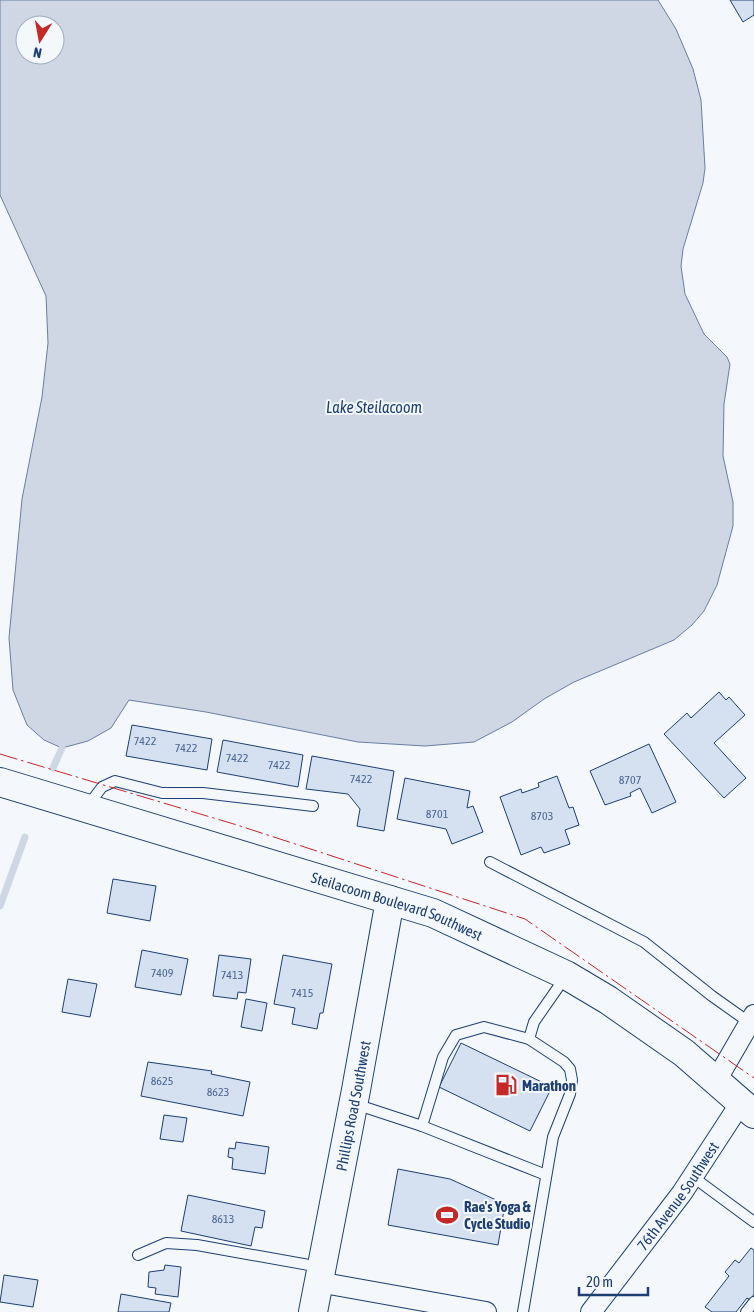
<svg xmlns="http://www.w3.org/2000/svg" width="754" height="1312" font-family="'Asap Condensed',sans-serif">
  <style>
    .water { fill: #cfd7e4; stroke: #687fa3; fill-rule: evenodd }
    .lines { fill: none; stroke-linecap: round; stroke-linejoin: round }
    .stream { stroke: #cfd7e4; stroke-width: 7 }
    .building { fill: #d5e0f0; stroke: #1d3f73 }
    .lane-casing { stroke: #1d3f73; stroke-width: 12 }
    .street-casing { stroke: #1d3f73; stroke-width: 22 }
    .secondary-casing { stroke: #1d3f73; stroke-width: 30 }
    .primary-casing { stroke: #1d3f73; stroke-width: 30 }
    .lane { stroke: #f4f7fb; stroke-width: 10 }
    .street { stroke: #f4f7fb; stroke-width: 20 }
    .secondary { stroke: #f4f7fb; stroke-width: 28 }
    .primary { stroke: #f4f7fb; stroke-width: 28 }
    .power { stroke: #c62828; stroke-width: 1; stroke-dasharray: 18 4 2.5 4; stroke-linecap: butt }
    .labels { text-anchor: middle; dominant-baseline: central; stroke-width: 4; stroke-linejoin: round; paint-order: stroke }
    .number-label { font-size: 12px; fill: #4b6792 }
    .street-label { font-size: 15px; fill: #1d3f73; stroke: #f4f7fb }
    .poi-label { font-size: 15px; font-weight: bold; fill: #1d3f73; stroke: #f4f7fb; text-anchor: start }
    .water-label { font-size: 16px; font-style: italic; fill: #1d3f73; stroke: #f4f7fb }
  </style>
  <rect width="100%" height="100%" fill="#f4f7fb"/>
  <path class="water" d="M0 0H658L676 29 693 69 701 100 705 168 703 183 683 249 681 266 685 294 704 334 727 357 730 364 724 404 723 456 733 502V526L717 585 704 611 692 625 674 640 574 682 544 699 512 722 474 742 425 746 358 742 206 712 129 700 111 728 88 741 62 748 44 740 27 725 13 690 9 638 22 499 42 397 48 343 46 296 0 195ZM25 25H55V55H25Z"/>
  <g class="lines">
    <g class="stream">
      <polyline points="53,768 62,748"/>
      <polyline points="0,906 25,837"/>
    </g>
  </g>
  <g class="building">
    <polygon points="730,0 754,0 754,15 743,22"/>
    <polygon points="719,692 726,700 729,697 745,715 714,743 746,778 724,798 664,734 687,713 691,718"/>
    <polygon points="132,725 212,739 207,770 126,756"/>
    <polygon points="223,740 303,755 298,787 217,772"/>
    <polygon points="649,744 676,802 652,813 640,788 630,793 631,796 605,805 590,771"/>
    <polygon points="312,756 394,771 384,831 357,826 360,809 348,794 306,789"/>
    <polygon points="557,776 569,808 573,807 579,825 565,830 570,844 544,853 541,847 521,855 500,797 521,789 522,793 539,787 538,783"/>
    <polygon points="405,778 470,791 467,808 473,806 483,832 452,844 446,829 397,819"/>
    <polygon points="113,879 156,886 150,921 107,913"/>
    <polygon points="142,950 188,959 181,995 135,987"/>
    <polygon points="219,955 251,959 246,993 238,992 237,999 213,996"/>
    <polygon points="283,955 332,964 323,1013 320,1013 317,1029 292,1024 295,1008 274,1004"/>
    <polygon points="68,979 97,984 90,1017 62,1012"/>
    <polygon points="246,999 267,1003 262,1031 241,1027"/>
    <polygon points="461,1043 552,1087 530,1131 439,1087"/>
    <polygon points="148,1062 212,1071 211,1074 250,1082 243,1116 141,1096"/>
    <polygon points="164,1115 187,1118 183,1142 160,1139"/>
    <polygon points="236,1142 269,1147 265,1174 232,1169 233,1158 228,1157 229,1148 235,1149"/>
    <polygon points="398,1169 450,1179 505,1204 498,1245 388,1225"/>
    <polygon points="188,1195 265,1211 262,1228 255,1227 251,1246 181,1231"/>
    <polygon points="751,1248 754,1250 754,1294 750,1300 747,1298 736,1312 712,1312 705,1307 729,1276 725,1272 735,1260 739,1263"/>
    <polygon points="165,1265 181,1267 178,1297 155,1294 156,1288 148,1287 149,1272 164,1270"/>
    <polygon points="4,1275 38,1280 33,1307 0,1302"/>
    <polygon points="121,1294 171,1303 169,1312 118,1312"/>
  </g>
  <g class="lines">
    <g class="lane-casing">
      <g id="lane">
        <polyline points="87,807 102,787 115,781 162,793 203,793 313,806"/>
        <polyline points="490,862 644,942 712,996 750,1023"/>
        <polyline points="529,1039 534,1022 566,976"/>
        <polyline points="355,1104 422,1126 546,1175"/>
        <polyline points="422,1126 443,1057 456,1035 484,1027 529,1039 564,1062 570,1069 572,1080 570,1094 553,1137 523,1312"/>
        <polyline points="693,1177 754,1222"/>
        <polyline points="138,1255 166,1243 197,1245 320,1267"/>
        <polyline points="746,1312 754,1302"/>
      </g>
    </g>
    <g class="street-casing">
      <g id="street">
        <polyline points="717,1079 754,1015"/>
        <polyline points="318,1282 486,1312"/>
        <path id="s1" d="M591 1312 682 1193 742 1101"/>
      </g>
    </g>
    <g class="secondary-casing">
      <g id="secondary">
        <path id="s2" d="M313 1312 356 1090 390 900"/>
      </g>
    </g>
    <g class="primary-casing">
      <g id="primary">
        <path id="s3" d="M0 782 433 913 566 975 608 1000 684 1053 754 1114"/>
      </g>
    </g>
    <use href="#lane" class="lane"/>
    <use href="#street" class="street"/>
    <use href="#secondary" class="secondary"/>
    <use href="#primary" class="primary"/>
    <polyline class="power" points="0,754 237,825 525,919 754,1078"/>
  </g>
  <defs>
    <g id="fuel-bare" transform="scale(1.725)"><path d="M-5.5-6h7V0h2V4h1.3V-2.5L3-4.5l.8-.8L6-3V5H2.5V1h-1V6h-7ZM-4.2-4.7v3.2H.2V-4.7Z" fill="#c62828" stroke="#f4f7fb" stroke-width="2.5" paint-order="stroke"/></g>
    <g id="stadium-bare" transform="scale(1.725)"><path d="M0-5a6.5 5 0 1 0 0 10a6.5 5 0 1 0 0-10ZM-3.5-1.8h7v3.6h-7Z" fill="#c62828" stroke="#f4f7fb" stroke-width="2.5" paint-order="stroke"/></g>
  </defs>
  <g fill-rule="evenodd">
    <use href="#fuel-bare" x="506" y="1085"/>
    <use href="#stadium-bare" x="447" y="1215"/>
  </g>
  <g class="labels">
    <g class="number-label">
      <text x="145" y="741">7422</text>
      <text x="186" y="748">7422</text>
      <text x="237" y="758">7422</text>
      <text x="279" y="765">7422</text>
      <text x="361" y="779">7422</text>
      <text x="630" y="780">8707</text>
      <text x="437" y="814">8701</text>
      <text x="542" y="816">8703</text>
      <text x="162" y="973">7409</text>
      <text x="232" y="975">7413</text>
      <text x="302" y="993">7415</text>
      <text x="162" y="1081">8625</text>
      <text x="218" y="1092">8623</text>
      <text x="223" y="1219">8613</text>
    </g>
    <g class="street-label">
      <text stroke="none"><textPath href="#s3" startOffset="416">Steilacoom Boulevard Southwest</textPath></text>
      <text stroke="none"><textPath href="#s2" startOffset="210">Phillips Road Southwest</textPath></text>
      <text stroke="none"><textPath href="#s1" startOffset="145">76th Avenue Southwest</textPath></text>
    </g>
    <g class="poi-label">
      <text x="522" y="1085">Marathon</text>
      <text x="464" y="1206">Rae's Yoga &amp;<tspan x="464" dy="17">Cycle Studio</tspan></text>
    </g>
    <g class="water-label">
      <text x="374" y="407">Lake Steilacoom</text>
    </g>
  </g>
  <g transform="translate(40 40) rotate(191)"><circle r="24" fill="#f4f7fb" stroke="#9eadc5"/>
  <path d="M0-4L9 19L0 12L-9 19Z" fill="#c62828"/>
  <text y="-8" font-size="14" font-weight="bold" text-anchor="middle" fill="#1d3f73">N</text>
  </g>
  <path d="M579 1287v8h69v-8" fill="none" stroke="#1d3f73" stroke-width="2.5"/>
  <text x="586" y="1287" font-size="15" fill="#1d3f73" stroke="#f4f7fb" stroke-width="4" paint-order="stroke">20 m</text>
</svg>
